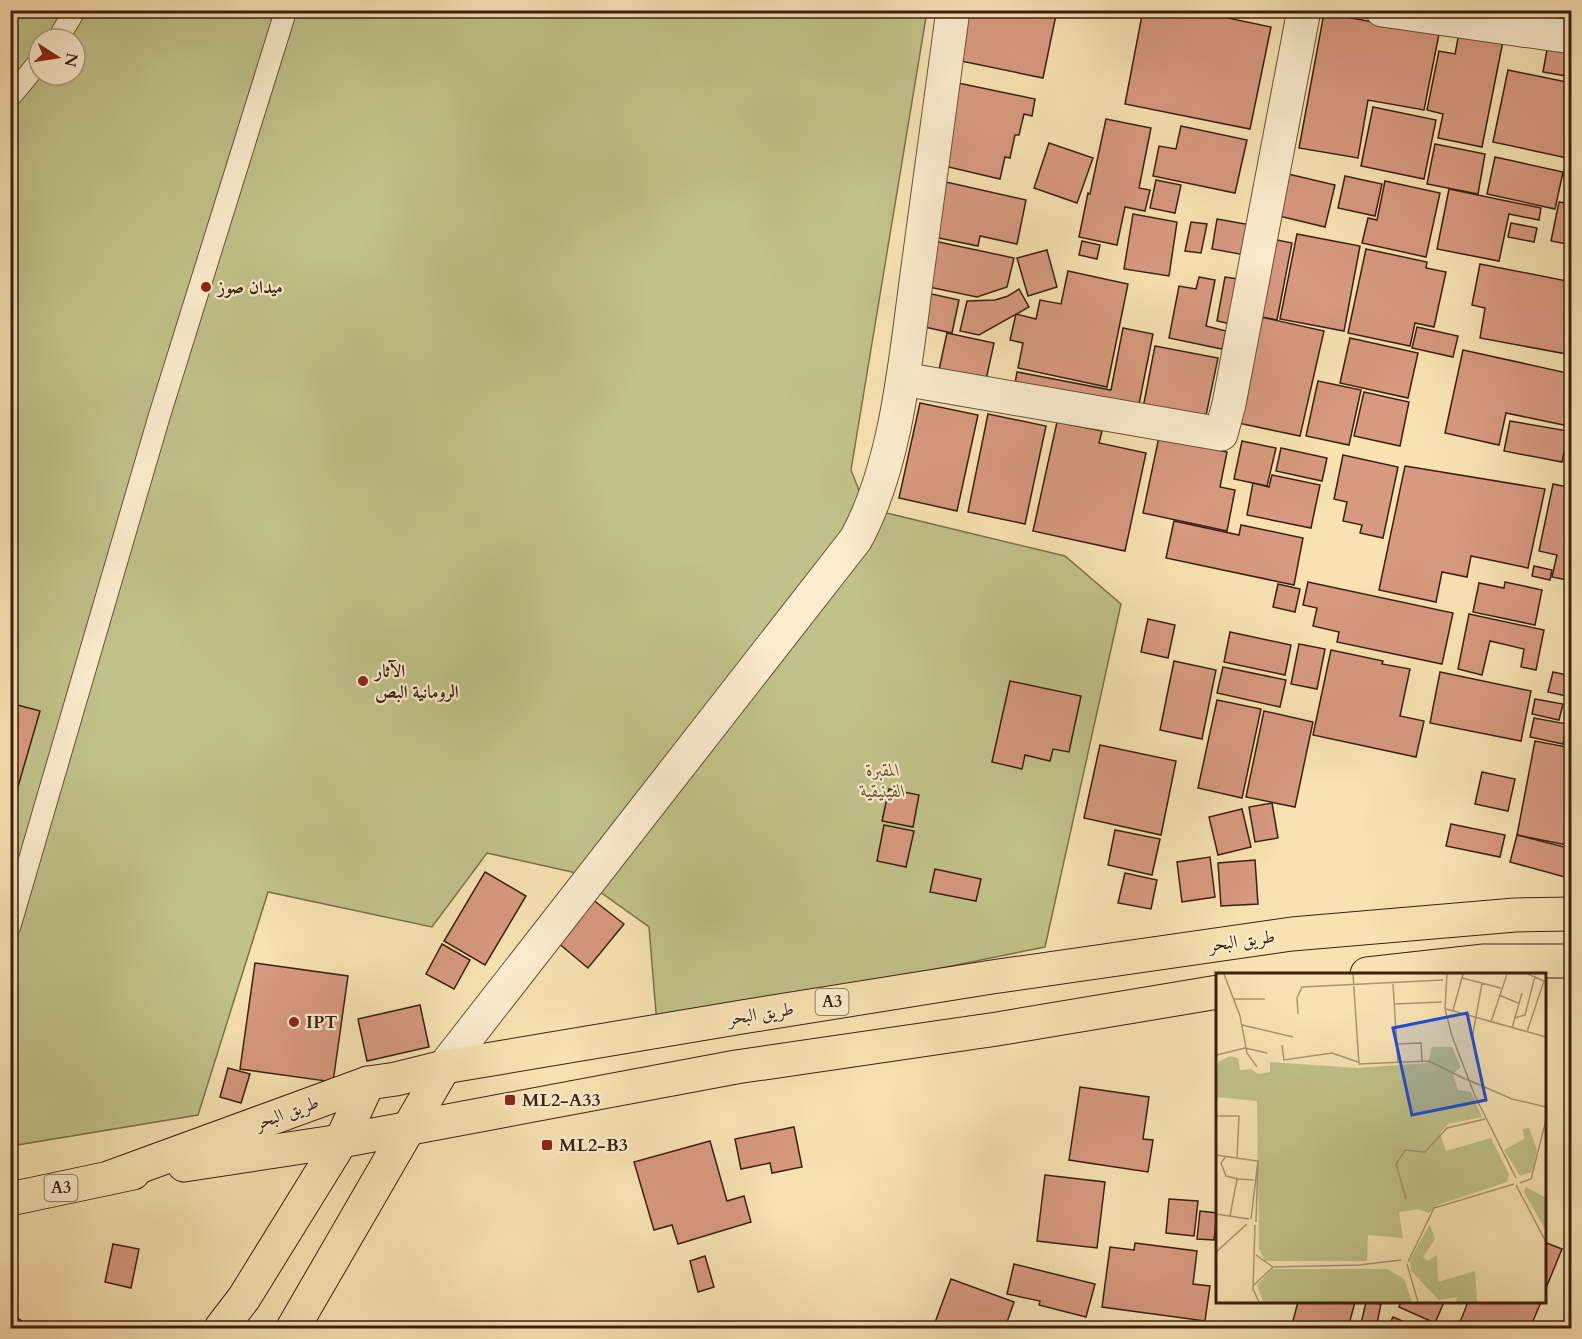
<svg xmlns="http://www.w3.org/2000/svg" width="1582" height="1339" font-family="Cardo,Amiri,serif">
  <style>
    .green { fill: #c0c289; stroke: #7e714c; stroke-width: 1.5; fill-rule: evenodd }
    .building { fill: #d7997f; stroke: #3b2010; stroke-width: 1.5 }
    .lines { fill: none; stroke-linecap: round; stroke-linejoin: round }
    .service-casing { stroke: #6a5038; stroke-width: 23 }
    .minor-casing { stroke: #6a5038; stroke-width: 35 }
    .primary-casing { stroke: #3b2010; stroke-width: 35 }
    .trunk-casing { stroke: #3b2010; stroke-width: 35 }
    .service { stroke: #faeccd; stroke-width: 21 }
    .minor { stroke: #faeccd; stroke-width: 33 }
    .primary { stroke: #f7e2b2; stroke-width: 33 }
    .trunk { stroke: #f7e2b2; stroke-width: 33 }
    .poi-dot { fill: #8f2418; stroke: #faeccd; stroke-width: 2 }
    .labels { text-anchor: middle; dominant-baseline: central; stroke-width: 4.5; stroke-linejoin: round; paint-order: stroke }
    .shield { fill: #faeccd; stroke: #745d49; stroke-width: 1.5 }
    .shield-label { font-size: 16px; font-weight: bold; fill: #3b2010 }
    .poi-label { font-size: 18px; font-weight: bold; fill: #3b2010; stroke: #faeccd; text-anchor: start }
    .park-label { font-size: 18px; font-style: italic; fill: #635134; stroke: #faeccd }
    .street-label { font-size: 18px; fill: #3b2010; stroke: #faeccd }
    .inset-road { fill: none; stroke: #ac9471; stroke-width: 1.5 }
    .view { fill: #1d4ed8; fill-opacity: 0.15; stroke: #1d4ed8; stroke-width: 3 }
    .inset-edge { fill: none; stroke: #3b2010; stroke-width: 3 }
  </style>
  <rect width="100%" height="100%" fill="#f7e2b2"/>
  <filter id="stains"><feTurbulence type="fractalNoise" baseFrequency=".00333" numOctaves="4"/><feColorMatrix values="0 0 0 0 .2 0 0 0 0 .09 0 0 0 0 .02 0 0 0 .5 -.17"/></filter>
  <radialGradient id="worn" r=".72"><stop offset=".6" stop-color="#630" stop-opacity="0"/><stop offset="1" stop-color="#630" stop-opacity=".3"/></radialGradient>
  <path class="green" d="M11 11H927L851 470 866 508 1065 556 1121 604 1045 947 657 1025 649 927 572 872 487 853 432 927 268 892 198 1115 11 1146ZM39 39H75V75H39Z"/>
  <g class="building">
    <polygon points="966,10 1057,10 1043,78 956,60"/>
    <polygon points="1143,10 1190,10 1271,27 1250,129 1125,104"/>
    <polygon points="1324,13 1439,34 1424,110 1368,100 1358,158 1299,148"/>
    <polygon points="1459,33 1503,41 1482,147 1438,138 1443,114 1427,110 1439,51 1455,54"/>
    <polygon points="1548,44 1572,49 1572,77 1543,72"/>
    <polygon points="1508,70 1572,83 1572,159 1493,142"/>
    <polygon points="958,83 1035,99 1032,116 1024,114 1019,135 1015,135 1010,158 1005,157 1000,179 940,165"/>
    <polygon points="1373,107 1436,120 1424,179 1361,166"/>
    <polygon points="1106,119 1151,128 1139,188 1150,190 1145,211 1125,207 1117,245 1079,237 1088,193 1090,194"/>
    <polygon points="1181,126 1247,140 1235,193 1153,176 1159,146 1176,149"/>
    <polygon points="1049,143 1093,158 1077,203 1034,188"/>
    <polygon points="1435,144 1485,154 1478,194 1427,184"/>
    <polygon points="1495,157 1563,172 1555,209 1487,194"/>
    <polygon points="1567,160 1572,161 1572,195 1565,193 1569,177 1563,176"/>
    <polygon points="1284,173 1335,185 1325,227 1275,215"/>
    <polygon points="1345,176 1382,184 1375,216 1338,208"/>
    <polygon points="1156,180 1181,185 1175,213 1150,208"/>
    <polygon points="1385,181 1440,193 1426,257 1362,243 1368,218 1377,220"/>
    <polygon points="946,182 1026,200 1017,244 980,236 978,246 934,237"/>
    <polygon points="1449,189 1541,208 1539,220 1509,214 1499,261 1437,249"/>
    <polygon points="1559,202 1572,204 1572,245 1551,241"/>
    <polygon points="1133,214 1177,222 1169,276 1124,269"/>
    <polygon points="1217,219 1251,225 1245,255 1212,249"/>
    <polygon points="1191,222 1207,224 1201,253 1185,251"/>
    <polygon points="1511,223 1537,228 1534,242 1508,237"/>
    <polygon points="1297,234 1360,246 1344,331 1280,319"/>
    <polygon points="1267,238 1292,243 1277,320 1252,315"/>
    <polygon points="934,241 1014,258 1007,287 977,297 924,286"/>
    <polygon points="1082,241 1100,245 1097,259 1079,255"/>
    <polygon points="1366,249 1427,262 1426,268 1446,272 1434,327 1415,323 1410,346 1348,333"/>
    <polygon points="1047,250 1057,287 1028,296 1017,258"/>
    <polygon points="1480,264 1572,282 1572,355 1480,338 1485,308 1472,305"/>
    <polygon points="1068,271 1128,284 1107,387 1018,368 1023,343 1010,340 1016,314 1036,319 1040,300 1061,304"/>
    <polygon points="1199,277 1215,280 1206,326 1226,331 1222,349 1169,338 1179,286 1196,289"/>
    <polygon points="1225,277 1245,280 1236,325 1217,321"/>
    <polygon points="1019,289 1029,307 979,335 960,331 967,301 995,300 1008,296"/>
    <polygon points="918,291 959,300 952,333 911,324"/>
    <polygon points="1261,317 1324,331 1300,436 1238,423"/>
    <polygon points="1417,327 1458,336 1453,357 1412,348"/>
    <polygon points="1123,328 1153,334 1137,414 1014,389 1017,372 1111,390"/>
    <polygon points="947,333 994,343 984,389 937,379"/>
    <polygon points="1350,338 1418,353 1408,398 1340,383"/>
    <polygon points="1155,346 1218,358 1205,420 1143,408"/>
    <polygon points="1463,350 1572,374 1572,392 1564,425 1506,413 1499,445 1445,433"/>
    <polygon points="1318,381 1361,390 1349,445 1306,436"/>
    <polygon points="1364,392 1409,402 1400,446 1354,436"/>
    <polygon points="920,403 978,415 957,511 899,498"/>
    <polygon points="988,414 1046,426 1025,524 968,512"/>
    <polygon points="1510,421 1568,431 1562,462 1504,451"/>
    <polygon points="1057,422 1102,431 1099,443 1146,453 1125,551 1033,531"/>
    <polygon points="1159,437 1227,452 1220,487 1235,490 1227,531 1143,513"/>
    <polygon points="1242,441 1276,448 1267,486 1234,479"/>
    <polygon points="1281,448 1327,458 1322,481 1276,471"/>
    <polygon points="1343,455 1398,467 1383,538 1360,533 1362,525 1343,521 1347,502 1334,499"/>
    <polygon points="1405,466 1545,489 1528,568 1471,556 1467,577 1442,572 1436,602 1379,590"/>
    <polygon points="1272,475 1320,485 1311,528 1247,515 1253,483 1269,487"/>
    <polygon points="1553,484 1572,488 1572,581 1552,577 1557,555 1539,551"/>
    <polygon points="1174,521 1239,535 1241,525 1303,538 1294,585 1166,558"/>
    <polygon points="1534,566 1552,570 1550,580 1532,576"/>
    <polygon points="1308,582 1453,613 1442,664 1337,642 1339,632 1313,626 1317,608 1303,605"/>
    <polygon points="1505,582 1542,590 1535,625 1473,612 1479,583 1504,588"/>
    <polygon points="1278,584 1300,589 1295,612 1273,607"/>
    <polygon points="1469,614 1544,630 1536,670 1521,667 1524,649 1490,641 1482,675 1458,669"/>
    <polygon points="1148,619 1175,625 1168,658 1141,652"/>
    <polygon points="1230,632 1291,645 1285,675 1224,662"/>
    <polygon points="1299,644 1325,649 1317,689 1291,684"/>
    <polygon points="1331,650 1383,661 1382,664 1410,669 1400,716 1424,721 1416,757 1313,735"/>
    <polygon points="1174,661 1216,670 1202,739 1160,730"/>
    <polygon points="1223,667 1286,680 1280,707 1217,693"/>
    <polygon points="1440,672 1531,691 1521,741 1430,723"/>
    <polygon points="1553,672 1572,676 1571,697 1548,692"/>
    <polygon points="1010,681 1081,696 1069,752 1053,749 1050,761 1025,755 1022,769 992,762"/>
    <polygon points="1535,699 1563,704 1559,720 1532,714"/>
    <polygon points="1217,700 1261,709 1242,798 1198,788"/>
    <polygon points="1570,701 1572,701 1572,718 1566,717"/>
    <polygon points="10,703 40,711 10,814"/>
    <polygon points="1264,711 1313,722 1295,807 1246,797"/>
    <polygon points="1534,718 1567,724 1563,744 1530,737"/>
    <polygon points="1535,741 1572,748 1572,846 1517,835"/>
    <polygon points="1100,745 1176,761 1161,835 1084,818"/>
    <polygon points="1482,772 1515,779 1508,811 1475,804"/>
    <polygon points="889,789 919,795 913,827 882,821"/>
    <polygon points="1272,803 1278,838 1255,842 1249,807"/>
    <polygon points="1242,809 1251,847 1218,855 1209,817"/>
    <polygon points="1451,824 1505,835 1500,857 1446,846"/>
    <polygon points="884,825 914,831 906,867 877,861"/>
    <polygon points="1115,830 1160,839 1152,875 1108,865"/>
    <polygon points="1517,835 1572,849 1572,879 1510,862"/>
    <polygon points="1210,857 1215,897 1182,902 1177,862"/>
    <polygon points="1255,860 1258,904 1221,906 1218,863"/>
    <polygon points="935,869 981,879 976,901 930,892"/>
    <polygon points="485,872 526,896 485,965 444,941"/>
    <polygon points="1125,873 1157,880 1151,909 1118,903"/>
    <polygon points="592,899 624,924 588,968 557,942"/>
    <polygon points="442,944 470,960 454,989 426,974"/>
    <polygon points="255,963 348,976 333,1082 240,1069"/>
    <polygon points="420,1005 429,1047 367,1061 358,1019"/>
    <polygon points="228,1068 250,1074 241,1103 220,1097"/>
    <polygon points="1080,1087 1149,1097 1143,1139 1153,1140 1148,1172 1069,1160"/>
    <polygon points="794,1127 802,1167 772,1173 770,1163 741,1169 735,1139"/>
    <polygon points="710,1141 727,1201 744,1196 751,1222 678,1244 672,1225 654,1230 634,1162"/>
    <polygon points="1045,1175 1105,1182 1097,1248 1037,1241"/>
    <polygon points="1169,1199 1198,1201 1194,1236 1166,1233"/>
    <polygon points="1200,1211 1217,1213 1214,1240 1197,1239"/>
    <polygon points="1544,1242 1562,1249 1544,1293"/>
    <polygon points="1135,1243 1197,1251 1193,1284 1210,1286 1205,1321 1102,1307 1110,1247 1134,1250"/>
    <polygon points="113,1244 139,1249 131,1288 105,1282"/>
    <polygon points="705,1256 714,1287 698,1292 690,1261"/>
    <polygon points="1014,1264 1095,1284 1086,1317 1039,1305 1040,1301 1007,1294"/>
    <polygon points="951,1279 1014,1302 1005,1328 933,1328"/>
    <polygon points="1298,1302 1355,1302 1348,1328 1291,1328"/>
    <polygon points="1366,1302 1381,1304 1376,1328 1360,1328"/>
    <polygon points="1401,1302 1444,1302 1435,1323 1399,1307"/>
    <polygon points="1468,1302 1541,1302 1530,1328 1475,1328 1460,1322"/>
    <polygon points="1393,1317 1418,1328 1388,1328"/>
    <polygon points="17,1318 33,1328 10,1328"/>
  </g>
  <g class="lines">
    <g class="service-casing">
      <g id="service">
        <polyline points="58,39 75,10"/>
        <polyline points="10,97 39,62"/>
        <polyline points="10,926 159,417 286,10"/>
      </g>
    </g>
    <g class="minor-casing">
      <g id="minor">
        <polyline points="1382,10 1572,37"/>
        <polyline points="903,379 1221,434 1229,404 1304,10"/>
        <path d="M444 1067 856 539C896 465 905 365 916 282 928 192 940 101 953 10"/>
      </g>
    </g>
    <g class="primary-casing">
      <g id="primary">
        <polyline points="221,1328 244,1298 341,1141 368,1083"/>
        <polyline points="293,1328 444,1067"/>
      </g>
    </g>
    <g class="trunk-casing">
      <g id="trunk">
        <polyline points="1367,974 1484,961 1572,961"/>
        <polyline points="184,1165 341,1141 736,1067 997,1029 1218,992"/>
        <polyline points="111,1177 368,1083 396,1079 444,1067 748,1016 992,977 1292,934 1515,915 1572,914"/>
        <polyline points="10,1199 133,1173"/>
      </g>
    </g>
    <use href="#service" class="service"/>
    <use href="#minor" class="minor"/>
    <use href="#primary" class="primary"/>
    <use href="#trunk" class="trunk"/>
  </g>
  <g class="poi-dot">
    <circle cx="206" cy="287" r="6"/>
    <circle cx="363" cy="681" r="6"/>
    <circle cx="294" cy="1022" r="6"/>
    <rect x="504" y="1094" width="12" height="12" rx="3"/>
    <rect x="541" y="1139" width="12" height="12" rx="3"/>
  </g>
  <g class="labels">
    <g class="shield">
      <rect x="815.5" y="989" width="33" height="26" rx="4.5"/>
      <rect x="44.5" y="1175" width="33" height="26" rx="4.5"/>
    </g>
    <g class="shield-label">
      <text x="832" y="1002">A3</text>
      <text x="61" y="1188">A3</text>
    </g>
    <g class="poi-label">
      <text x="218" y="287">ميدان صوز</text>
      <text x="375" y="671">الآثار<tspan x="375" dy="21">الرومانية البص</tspan></text>
      <text x="306" y="1022">IPT</text>
      <text x="522" y="1100">ML2-A33</text>
      <text x="559" y="1145">ML2-B3</text>
    </g>
    <g class="park-label">
      <text x="883" y="770">المقبرة<tspan x="883" dy="21">الفينيقية</tspan></text>
    </g>
    <g class="street-label">
      <text transform="translate(1242 941) rotate(-8)">طريق البحر</text>
      <text transform="translate(761 1014) rotate(-9)">طريق البحر</text>
      <text transform="translate(287 1113) rotate(-20)">طريق البحر</text>
    </g>
  </g>
  <g transform="translate(1216 973)">
    <rect width="330" height="330" fill="#f7e2b2"/>
    <path d="M216 74H236L245 94 237 101 242 117 255 119 266 144 232 151 224 160 230 178 275 165 293 201 291 209 222 232 213 240 202 236 183 239 187 265 152 262 151 288H49L43 276 41 128 0 124 2 89 14 83 22 85 24 97 35 96 42 101 54 99V89L141 95 212 90ZM313 155 321 177 316 199 304 203 288 177 308 166 307 156ZM310 214 330 225V258L308 219ZM214 251 219 266 207 284 212 288 221 282 222 309 259 298 261 329H240L241 324 223 327 195 298 194 287ZM56 296H171L188 306 196 329H47L41 312Z" fill="#c0c289"/>
    <path class="inset-road" d="M8 1 24 43 31 80 41 94M137 1 143 91 213 88 249 106M231 1 229 36 236 63 259 123 300 205M246 5 285 15M177 11 182 90M283 22 302 30M18 26H49M178 31 226 29M230 36 330 64M237 37 247 1M82 41 81 25 86 14 227 7M298 45 309 42 319 3M275 49 291 1M26 52 77 64M296 55 306 20M311 59 328 8 312 1M256 66 266 10M181 71 205 70 206 88M66 72 68 87 116 80 142 89M1 82 29 75 51 80M250 106 296 126 330 134M0 143H23L21 185M0 182 41 188M10 183 5 190 10 203 22 206M304 210 315 206 330 147M300 212 330 269M190 226 180 191 189 177 209 179 231 155 269 146M0 241 33 246M14 243 21 206 38 207M35 246 42 187M40 249 42 187M39 252 37 316 43 329M0 279 31 251M40 282 57 294 143 292 185 287M192 289 218 235 298 211M191 291 202 329M38 312 57 294"/>
    <path class="view" d="M251 40 270 127 196 142 177 55Z"/>
    <rect width="330" height="330" class="inset-edge"/>
  </g>
  <rect width="1582" height="1339" fill="none" stroke="#f7e2b2" stroke-width="36"/>
  <rect x="12" y="12" width="1558" height="1315" fill="none" stroke="#3b2010" stroke-width="3"/>
  <rect x="18" y="18" width="1546" height="1303" fill="none" stroke="#3b2010" stroke-width="1.5"/>
  <g transform="translate(57 57) rotate(102)"><circle r="28" fill="#faeccd" stroke="#ae9a81" stroke-width="1.5"/>
  <path d="M0-4.5L10 22L0 15L-10 22Z" fill="#8f2418"/>
  <text y="-9" font-size="16" font-weight="bold" text-anchor="middle" fill="#3b2010">N</text>
  </g>
  <rect width="100%" height="100%" filter="url(#stains)"/>
  <rect width="100%" height="100%" fill="url(#worn)"/>
</svg>
